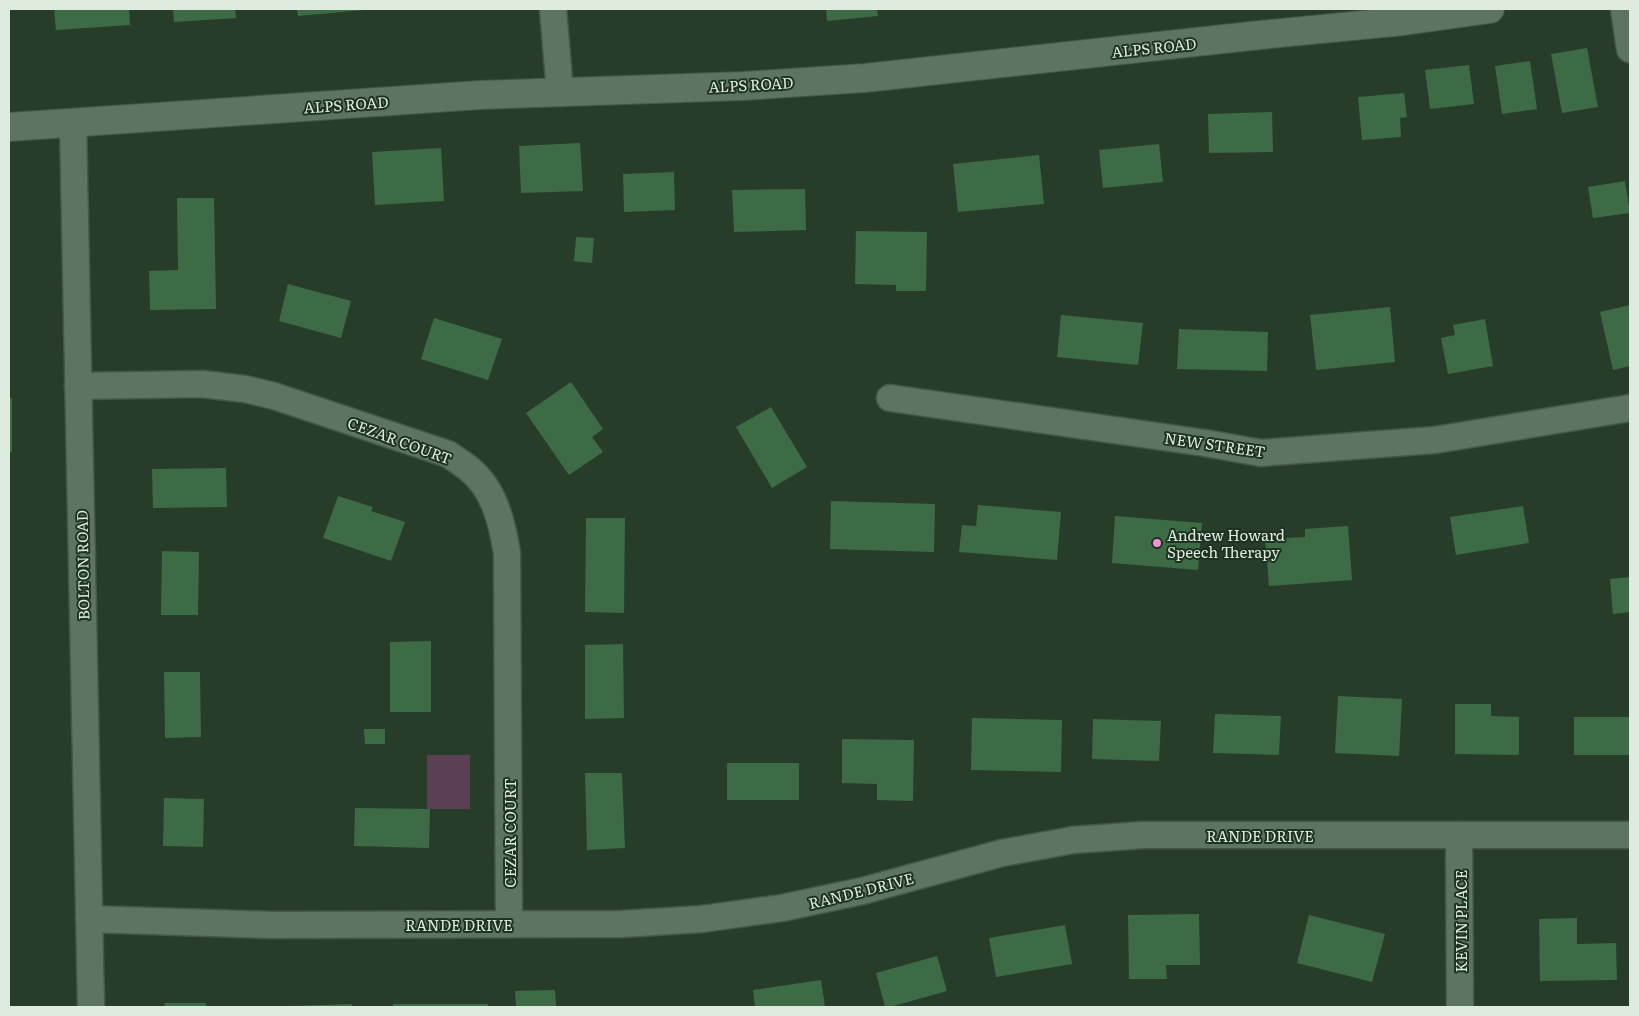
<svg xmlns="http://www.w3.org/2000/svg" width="1639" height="1016" font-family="Literata,serif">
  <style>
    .green { fill: #5d4054 }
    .building { fill: #3d6b45 }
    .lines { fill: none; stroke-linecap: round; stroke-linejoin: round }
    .street-casing { stroke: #445748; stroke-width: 29 }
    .secondary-casing { stroke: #445748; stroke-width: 30 }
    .street { stroke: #5d7460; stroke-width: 26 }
    .secondary { stroke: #5d7460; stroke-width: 28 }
    .poi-dot { fill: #f391d6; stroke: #1d3220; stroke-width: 2 }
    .labels { text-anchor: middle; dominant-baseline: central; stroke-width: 4; stroke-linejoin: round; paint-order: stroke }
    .street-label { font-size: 15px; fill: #deece0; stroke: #1d3220 }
    .poi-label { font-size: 15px; fill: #deece0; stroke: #1d3220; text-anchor: start }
  </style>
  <rect width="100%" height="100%" fill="#273d2a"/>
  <rect class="green" x="427" y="755" width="43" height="54"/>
  <g class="building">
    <polygon points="54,9 129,9 130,25 56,30"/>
    <polygon points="173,9 235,9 236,18 174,22"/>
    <polygon points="297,9 364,9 364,10 298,16"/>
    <polygon points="826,9 877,9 878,16 827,21"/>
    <polygon points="1587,48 1598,107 1562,113 1551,54"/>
    <polygon points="1530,61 1537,109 1502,114 1495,66"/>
    <polygon points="1469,65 1474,104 1430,109 1425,70"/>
    <polygon points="1404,93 1407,117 1400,118 1401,137 1362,140 1358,97"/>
    <polygon points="1272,112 1273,152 1209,153 1208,114"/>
    <polygon points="580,143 583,191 521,193 519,146"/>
    <polygon points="1159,144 1163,182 1103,188 1099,150"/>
    <polygon points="441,148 444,201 375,205 372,152"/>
    <polygon points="1039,155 1044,204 958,212 953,164"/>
    <polygon points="674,172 675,210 624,212 623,174"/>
    <polygon points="1625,181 1630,213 1593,218 1588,187"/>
    <polygon points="805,189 806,230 734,232 732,190"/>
    <polygon points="177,198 214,198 216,309 150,310 149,271 178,270"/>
    <polygon points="856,231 927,232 926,291 896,291 896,285 855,284"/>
    <polygon points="576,237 594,238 592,263 574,261"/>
    <polygon points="288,284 351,301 341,338 279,321"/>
    <polygon points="1630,305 1630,366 1613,370 1600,312"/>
    <polygon points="1390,307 1395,362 1316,370 1310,315"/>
    <polygon points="1061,315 1143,323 1138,365 1057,357"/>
    <polygon points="434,318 502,339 488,380 421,359"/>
    <polygon points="1485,319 1493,366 1448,374 1441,338 1455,335 1453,325"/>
    <polygon points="1179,329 1268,332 1267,371 1177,369"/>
    <polygon points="571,382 603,429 592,437 603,452 569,475 526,413"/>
    <rect x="9" y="398" width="3" height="54"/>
    <polygon points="771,407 807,467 772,488 736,427"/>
    <polygon points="226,468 227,507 153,508 152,469"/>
    <polygon points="338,496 373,507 371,511 405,522 391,561 323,538"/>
    <polygon points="831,501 935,504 934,552 830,549"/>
    <polygon points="978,505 1061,512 1057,560 959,552 962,525 976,526"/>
    <polygon points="1523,506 1529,543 1456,555 1450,517"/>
    <polygon points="1115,516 1202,523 1198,570 1112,563"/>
    <polygon points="586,518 625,518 624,613 585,612"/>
    <polygon points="1348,526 1352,580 1269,586 1265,539 1305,537 1305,529"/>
    <polygon points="162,551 199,552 198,615 161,615"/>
    <polygon points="1630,577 1630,612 1613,614 1610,579"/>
    <polygon points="431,641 431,712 390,712 390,642"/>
    <polygon points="623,644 624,718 585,719 585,645"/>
    <polygon points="164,672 200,672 201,737 165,738"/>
    <polygon points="1338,696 1402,699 1399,756 1335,753"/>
    <polygon points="1455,704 1491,704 1491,716 1519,717 1519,755 1455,754"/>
    <polygon points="1215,714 1281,716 1279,755 1213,753"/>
    <rect x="1574" y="717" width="56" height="38"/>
    <polygon points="972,718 1062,720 1061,772 971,770"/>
    <polygon points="1093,719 1161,721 1159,761 1092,759"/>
    <polygon points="364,729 385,729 385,744 365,744"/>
    <polygon points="842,739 914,740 913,801 877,800 877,784 842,783"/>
    <rect x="727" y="763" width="72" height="37"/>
    <polygon points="585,773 622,773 625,848 587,850"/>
    <polygon points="164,798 204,799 203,847 163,846"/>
    <polygon points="355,808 430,809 429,848 354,846"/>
    <polygon points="1199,914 1200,965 1166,965 1167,979 1129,979 1128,915"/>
    <polygon points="1309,915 1385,934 1372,982 1297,963"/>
    <polygon points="1577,918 1577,944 1616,943 1617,980 1540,981 1539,919"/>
    <polygon points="1065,925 1072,964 996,977 989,938"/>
    <polygon points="937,956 947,991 890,1007 885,1007 876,973"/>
    <polygon points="821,980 825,1007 755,1007 753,990"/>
    <polygon points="555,990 556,1007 516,1007 515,991"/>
    <polygon points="164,1003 206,1003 206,1007 165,1007"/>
    <polygon points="352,1004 352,1007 287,1007 287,1006"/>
    <rect x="393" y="1004" width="95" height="3"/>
  </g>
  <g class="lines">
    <g class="street-casing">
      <g id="street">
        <polyline points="553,9 560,92"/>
        <polyline points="1624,9 1630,49"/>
        <polyline points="73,123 91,1007"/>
        <path d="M78 386 202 384 245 389 274 396 448 454C455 459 462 463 468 468 494 488 502 522 507 553L509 924"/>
        <polyline points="890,398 1205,443 1261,453 1435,440 1630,408"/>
        <polyline points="1459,835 1460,1007"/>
        <polyline points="89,919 273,925 622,924 702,919 782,908 862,891 1002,853 1073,840 1143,835 1630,835"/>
      </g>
    </g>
    <g class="secondary-casing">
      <polyline id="secondary" points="9,127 480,95 743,86 865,78 1260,35 1404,21 1490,9"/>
    </g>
    <use href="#street" class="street"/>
    <use href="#secondary" class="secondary"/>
  </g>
  <circle class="poi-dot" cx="1157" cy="543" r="5"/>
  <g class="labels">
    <g class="street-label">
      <text transform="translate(1154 47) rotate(-6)">ALPS ROAD</text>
      <text transform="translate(751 84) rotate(-3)">ALPS ROAD</text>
      <text transform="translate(346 104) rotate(-4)">ALPS ROAD</text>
      <text transform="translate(400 440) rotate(20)">CEZAR COURT</text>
      <text transform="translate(1215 444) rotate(8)">NEW STREET</text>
      <text transform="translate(82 565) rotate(-91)">BOLTON ROAD</text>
      <text transform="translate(509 833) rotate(-90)">CEZAR COURT</text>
      <text x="1260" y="835">RANDE DRIVE</text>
      <text transform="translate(861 890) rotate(-14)">RANDE DRIVE</text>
      <text transform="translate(1460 921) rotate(-90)">KEVIN PLACE</text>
      <text x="459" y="924">RANDE DRIVE</text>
    </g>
    <g class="poi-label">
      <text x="1167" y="534">Andrew Howard<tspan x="1167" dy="17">Speech Therapy</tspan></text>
    </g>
  </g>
  <rect width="1639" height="1016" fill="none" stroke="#deece0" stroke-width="20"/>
</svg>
